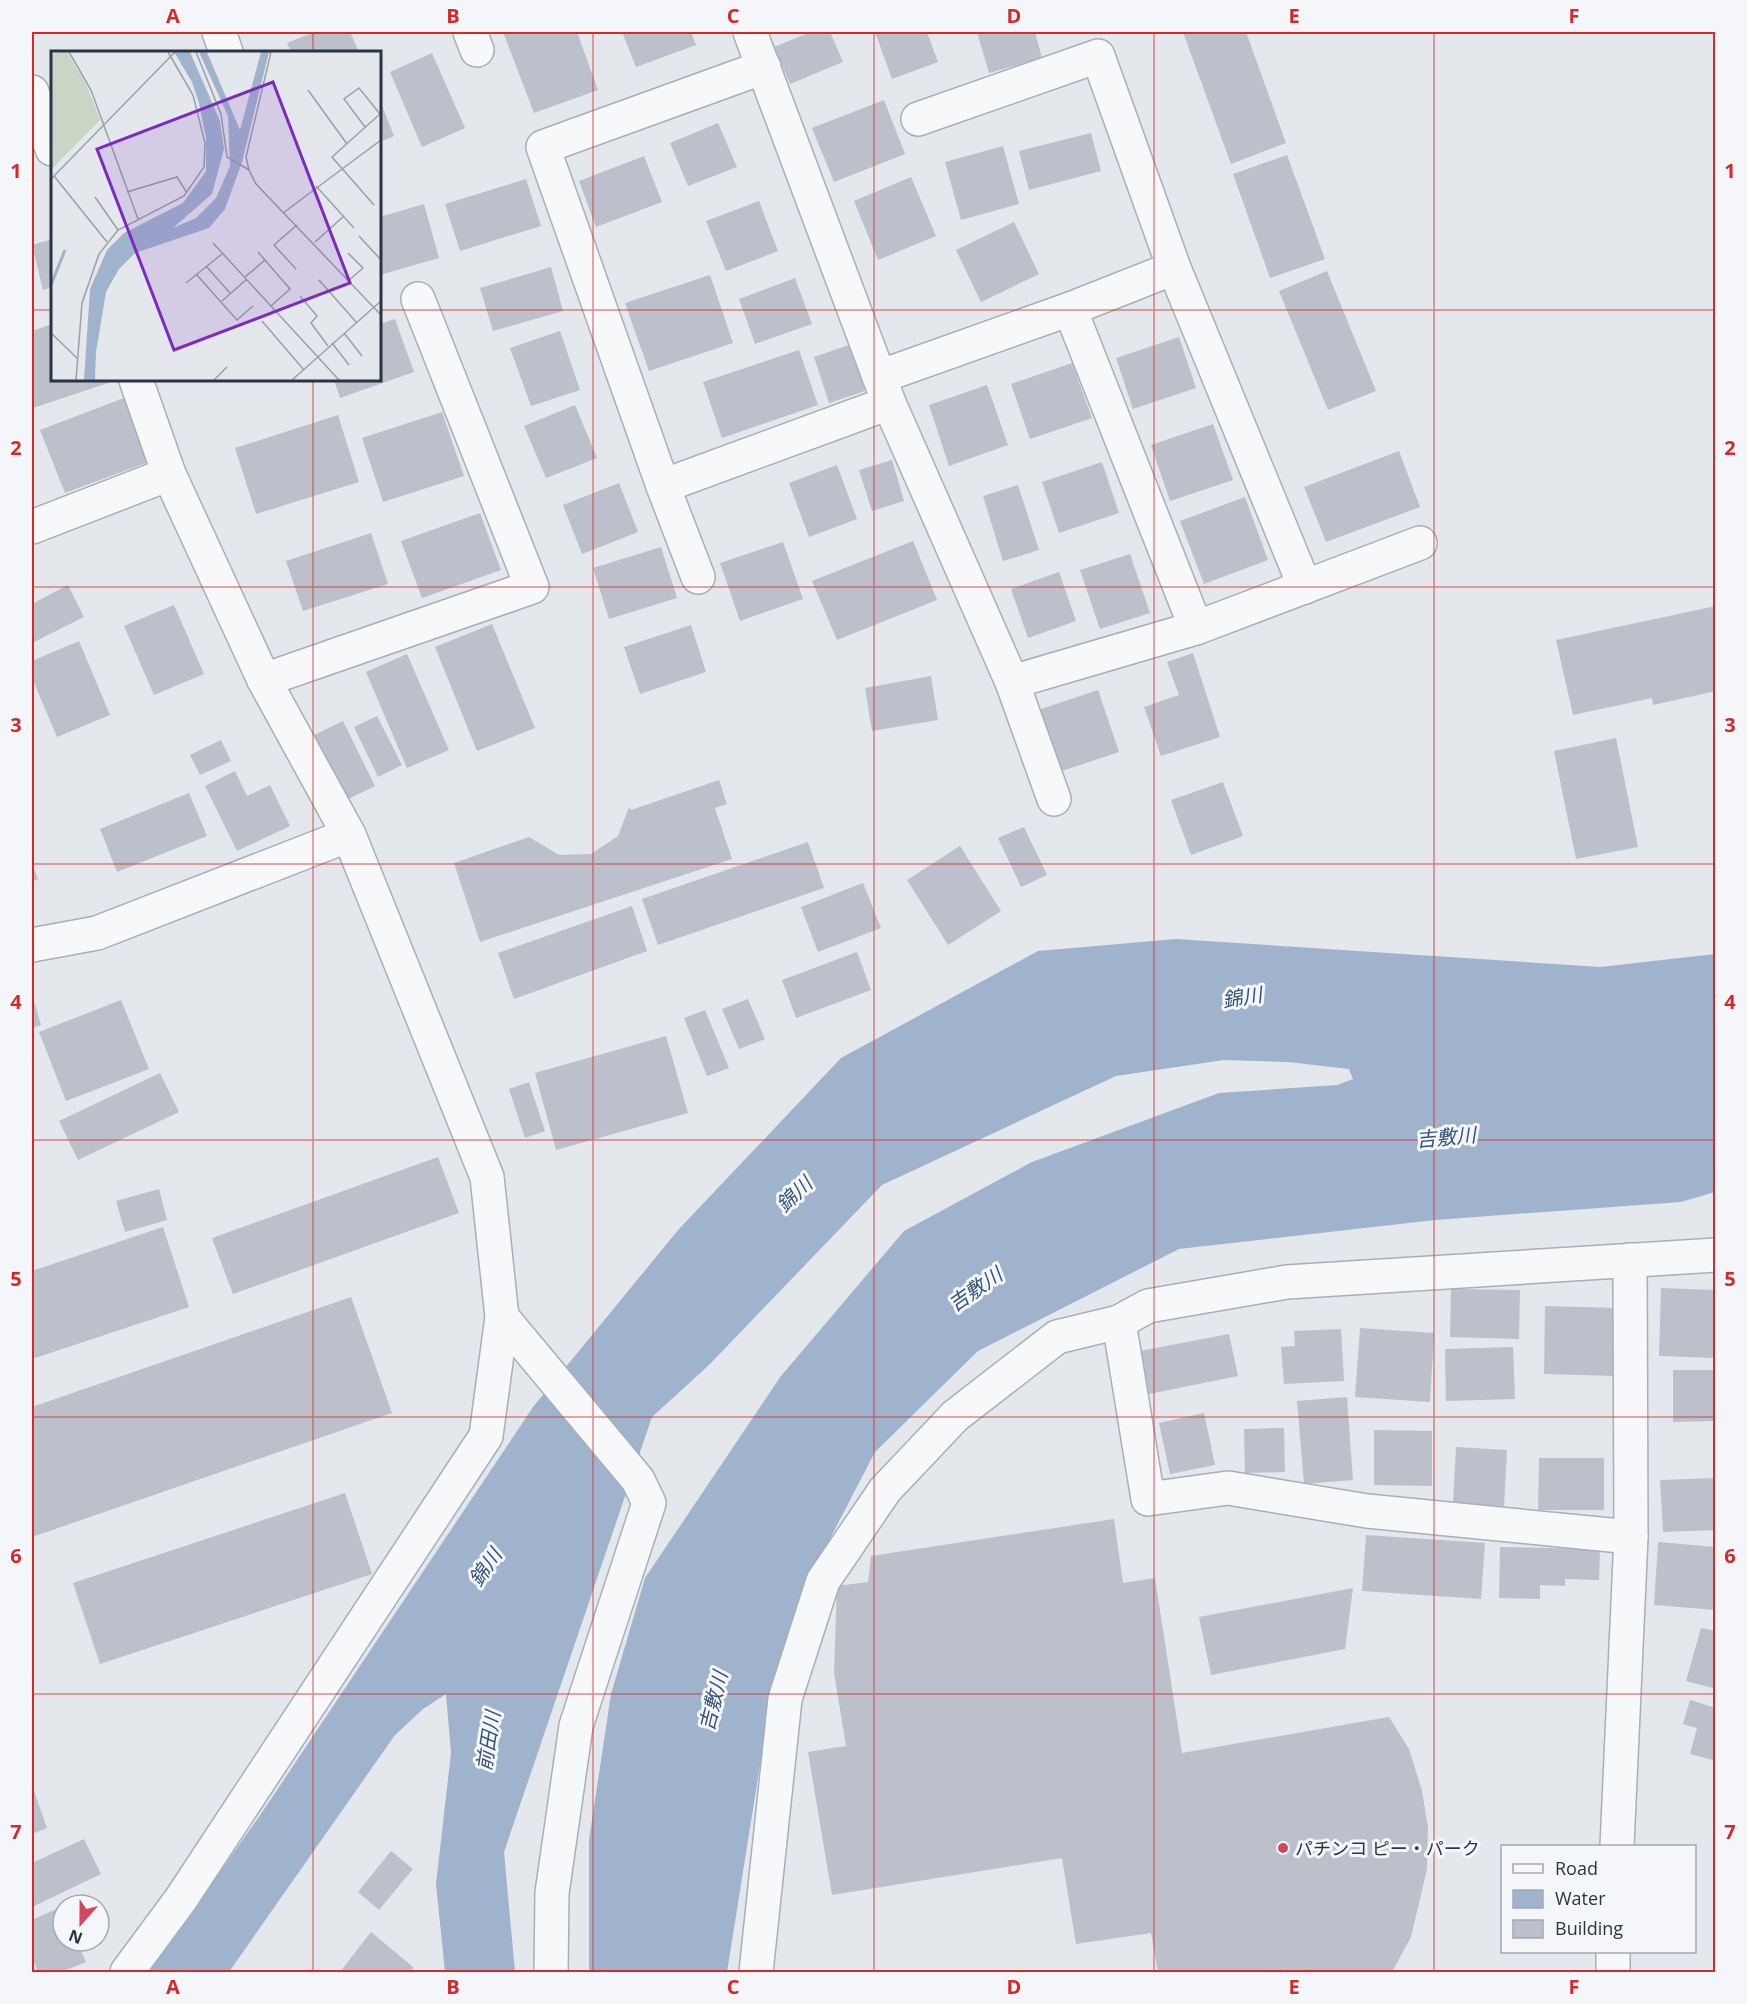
<svg xmlns="http://www.w3.org/2000/svg" width="1747" height="2004" font-family="'Open Sans','Noto Sans JP',sans-serif">
  <style>
    .water { fill: #9fb4cc }
    .building { fill: #bbc0ca }
    .lines { fill: none; stroke-linecap: round; stroke-linejoin: round }
    .street-casing { stroke: #a9aeb7; stroke-width: 36 }
    .street { stroke: #f7f8fa; stroke-width: 33 }
    .grid { fill: none; stroke: #d62828; stroke-width: 1.5; stroke-opacity: 0.55 }
    .poi-dot { fill: #d1495b; stroke: #f4f6f9; stroke-width: 2 }
    .labels { text-anchor: middle; dominant-baseline: central; stroke-width: 6; stroke-linejoin: round; paint-order: stroke }
    .poi-label { font-size: 18px; fill: #2b3445; stroke: #f4f6f9; text-anchor: start }
    .water-label { font-size: 20px; font-style: italic; fill: #34527a; stroke: #f4f6f9 }
    .inset-river { fill: none; stroke: #9fb4cc; stroke-width: 3 }
    .inset-road { fill: none; stroke: #9a9fa9; stroke-width: 1.5 }
    .view { fill: #7b2cbf; fill-opacity: 0.15; stroke: #7b2cbf; stroke-width: 3 }
    .inset-edge { fill: none; stroke: #2b3445; stroke-width: 3 }
    .neatline { fill: none; stroke: #d62828; stroke-width: 2 }
    .grid-label { font-size: 20px; text-anchor: middle; font-weight: bold; fill: #d62828 }
  </style>
  <rect width="100%" height="100%" fill="#e4e7ec"/>
  <polygon class="water" points="1176,939 1600,967 1715,954 1715,1192 1681,1202 1435,1220 1179,1249 978,1351 875,1452 820,1558 764,1740 727,1972 589,1972 589,1840 611,1694 645,1578 781,1376 904,1231 1032,1162 1219,1093 1337,1085 1353,1079 1349,1069 1288,1062 1224,1060 1116,1076 882,1185 709,1365 652,1417 504,1852 515,1972 445,1972 436,1884 451,1753 446,1694 423,1709 395,1735 229,1972 149,1972 263,1811 533,1407 679,1229 841,1058 1038,951"/>
  <g class="building">
    <polygon points="315,32 350,32 359,52 291,52 287,43"/>
    <polygon points="503,32 577,32 598,90 534,113"/>
    <polygon points="622,32 691,32 696,45 636,67"/>
    <polygon points="811,32 830,32 843,62 790,84 774,47"/>
    <polygon points="875,32 927,32 938,62 892,79"/>
    <polygon points="977,32 1035,32 1042,58 989,73"/>
    <polygon points="1183,32 1246,32 1286,143 1231,164"/>
    <polygon points="432,53 465,128 422,147 390,72"/>
    <polygon points="380,100 394,136 380,142"/>
    <polygon points="884,100 905,154 834,182 812,128"/>
    <polygon points="718,123 737,167 688,186 670,143"/>
    <polygon points="1091,133 1101,171 1029,190 1019,151"/>
    <polygon points="1003,146 1019,204 961,220 945,162"/>
    <polygon points="1287,155 1325,259 1270,278 1233,174"/>
    <polygon points="644,156 662,202 596,227 579,181"/>
    <polygon points="911,177 936,236 878,260 854,201"/>
    <polygon points="526,179 541,226 460,251 445,204"/>
    <polygon points="759,201 778,251 726,271 706,221"/>
    <polygon points="424,204 439,258 380,275 380,217"/>
    <polygon points="1014,222 1039,274 981,302 956,250"/>
    <polygon points="52,239 52,287 43,290 32,245"/>
    <polygon points="551,267 563,311 493,331 480,288"/>
    <polygon points="1327,271 1376,391 1328,410 1279,291"/>
    <polygon points="710,275 733,343 649,371 625,303"/>
    <polygon points="795,278 812,324 755,344 739,299"/>
    <polygon points="395,319 414,372 340,398 334,380 380,380 380,324"/>
    <polygon points="52,324 52,380 117,380 33,408 32,331"/>
    <polygon points="560,331 580,390 531,406 510,348"/>
    <polygon points="1179,337 1196,388 1133,409 1116,358"/>
    <polygon points="849,345 865,391 829,403 814,357"/>
    <polygon points="799,350 818,405 722,438 703,382"/>
    <polygon points="1072,363 1092,418 1030,439 1011,384"/>
    <polygon points="987,385 1008,445 949,466 929,405"/>
    <polygon points="129,396 154,460 65,493 40,430"/>
    <polygon points="575,405 597,458 546,478 524,426"/>
    <polygon points="442,412 464,476 383,502 362,438"/>
    <polygon points="338,415 359,482 256,514 235,448"/>
    <polygon points="1213,424 1233,480 1170,501 1151,445"/>
    <polygon points="1399,451 1420,507 1326,542 1304,487"/>
    <polygon points="892,460 904,501 872,511 859,470"/>
    <polygon points="1102,462 1119,513 1059,533 1042,482"/>
    <polygon points="837,465 857,519 809,537 789,483"/>
    <polygon points="619,483 638,532 582,554 563,505"/>
    <polygon points="1018,485 1039,550 1003,561 983,496"/>
    <polygon points="1245,497 1268,560 1204,584 1180,521"/>
    <polygon points="480,513 501,570 422,598 401,541"/>
    <polygon points="371,533 388,584 303,611 286,561"/>
    <polygon points="913,541 937,600 837,640 812,581"/>
    <polygon points="783,542 803,599 740,621 720,563"/>
    <polygon points="661,547 677,598 609,619 593,568"/>
    <polygon points="1130,554 1150,613 1100,629 1080,570"/>
    <polygon points="1059,572 1076,621 1028,638 1011,589"/>
    <polygon points="68,585 84,617 32,643 32,604"/>
    <polygon points="174,605 204,674 154,695 124,626"/>
    <polygon points="1716,606 1716,691 1653,705 1652,698 1573,715 1556,640"/>
    <polygon points="492,624 535,728 477,751 435,647"/>
    <polygon points="691,625 706,672 640,694 624,647"/>
    <polygon points="79,641 110,715 57,737 32,678 32,661"/>
    <polygon points="1193,653 1220,737 1161,756 1144,707 1179,695 1167,662"/>
    <polygon points="407,654 449,750 407,768 366,672"/>
    <polygon points="931,676 938,720 872,731 865,688"/>
    <polygon points="1098,690 1119,752 1059,772 1038,710"/>
    <polygon points="377,716 402,765 378,777 354,727"/>
    <polygon points="343,721 375,786 338,804 306,739"/>
    <polygon points="1616,738 1638,847 1576,859 1554,751"/>
    <polygon points="221,740 231,761 200,775 190,755"/>
    <polygon points="235,771 247,796 270,785 290,826 237,851 205,786"/>
    <polygon points="719,780 727,804 715,808 732,859 480,942 454,863 529,837 559,855 591,854 618,836 629,807 631,810"/>
    <polygon points="1223,782 1243,836 1191,855 1171,800"/>
    <polygon points="189,793 207,836 117,872 100,829"/>
    <polygon points="1024,827 1047,875 1021,887 998,838"/>
    <polygon points="808,842 824,888 658,945 642,899"/>
    <polygon points="960,846 1001,911 948,945 907,880"/>
    <polygon points="32,863 38,879 32,882"/>
    <polygon points="863,883 881,928 818,952 801,907"/>
    <polygon points="632,906 647,951 514,999 498,953"/>
    <polygon points="857,952 871,990 796,1018 782,980"/>
    <polygon points="32,994 41,1025 32,1028"/>
    <polygon points="748,999 765,1039 739,1049 722,1009"/>
    <polygon points="121,1000 149,1069 66,1101 39,1032"/>
    <polygon points="705,1010 729,1068 707,1076 684,1018"/>
    <polygon points="666,1036 688,1113 556,1150 535,1073"/>
    <polygon points="160,1073 179,1112 78,1160 59,1121"/>
    <polygon points="529,1082 545,1131 525,1138 509,1089"/>
    <polygon points="438,1157 459,1213 233,1294 212,1238"/>
    <polygon points="159,1189 167,1220 125,1232 116,1201"/>
    <polygon points="163,1227 189,1307 32,1359 32,1271"/>
    <polygon points="1661,1288 1716,1290 1714,1358 1659,1356"/>
    <polygon points="1451,1289 1520,1290 1519,1339 1450,1337"/>
    <polygon points="351,1297 392,1413 32,1537 32,1407"/>
    <polygon points="1545,1306 1617,1308 1616,1376 1544,1374"/>
    <polygon points="1360,1328 1434,1333 1430,1402 1355,1397"/>
    <polygon points="1341,1329 1344,1381 1284,1384 1281,1347 1295,1346 1294,1331"/>
    <polygon points="1229,1334 1238,1376 1149,1394 1140,1351"/>
    <polygon points="1513,1347 1515,1399 1446,1401 1445,1349"/>
    <polygon points="1673,1370 1716,1370 1716,1421 1673,1422"/>
    <polygon points="1347,1397 1353,1480 1304,1484 1297,1401"/>
    <polygon points="1204,1413 1215,1465 1170,1474 1159,1423"/>
    <polygon points="1284,1428 1285,1472 1245,1473 1244,1429"/>
    <polygon points="1374,1430 1432,1431 1432,1486 1374,1485"/>
    <polygon points="1456,1447 1507,1450 1504,1506 1453,1503"/>
    <polygon points="1539,1458 1604,1458 1604,1510 1538,1510"/>
    <polygon points="1716,1478 1716,1530 1663,1532 1660,1480"/>
    <polygon points="345,1493 372,1574 100,1664 73,1583"/>
    <polygon points="1114,1519 1123,1583 1155,1578 1182,1753 1389,1717 1409,1749 1422,1791 1428,1827 1427,1869 1411,1937 1392,1972 1158,1972 1151,1933 1076,1944 1062,1858 832,1895 808,1752 846,1746 834,1673 837,1586 868,1582 871,1556"/>
    <polygon points="1366,1535 1485,1543 1481,1599 1362,1591"/>
    <polygon points="1658,1542 1716,1547 1716,1610 1654,1605"/>
    <polygon points="1500,1547 1600,1549 1599,1580 1565,1579 1565,1586 1540,1585 1540,1599 1499,1598"/>
    <polygon points="1353,1588 1345,1649 1211,1675 1199,1617"/>
    <polygon points="1701,1628 1716,1631 1716,1689 1686,1681"/>
    <polygon points="1690,1700 1716,1708 1716,1761 1690,1754 1697,1728 1683,1724"/>
    <polygon points="34,1791 47,1828 32,1834 32,1792"/>
    <polygon points="84,1839 101,1874 32,1907 32,1863"/>
    <polygon points="391,1851 413,1869 379,1910 358,1892"/>
    <polygon points="61,1907 63,1941 77,1941 86,1962 61,1972 38,1972 32,1958 32,1920"/>
    <polygon points="371,1932 413,1967 412,1972 340,1972"/>
  </g>
  <g class="lines">
    <g class="street-casing">
      <g id="street">
        <polyline points="219,32 226,52"/>
        <polyline points="470,32 477,50"/>
        <polyline points="750,32 889,403 1012,682 1054,799"/>
        <polyline points="32,92 52,149"/>
        <polyline points="918,119 1098,56 1174,268 1305,587"/>
        <polyline points="1070,309 1196,628"/>
        <polyline points="879,377 1070,309 1174,268"/>
        <polyline points="663,486 889,403"/>
        <polyline points="32,527 169,474"/>
        <polyline points="698,577 663,486 543,147 764,67"/>
        <polyline points="264,680 532,587 418,299"/>
        <polyline points="1012,682 1196,628 1420,543"/>
        <polyline points="32,945 97,933 349,835"/>
        <polyline points="502,1317 638,1480 649,1503 576,1726 552,1893 551,1972"/>
        <polyline points="1119,1322 1148,1499 1228,1488 1367,1511 1631,1537"/>
        <polyline points="1617,1846 1631,1537 1630,1260"/>
        <polyline points="127,1972 181,1899 486,1436 502,1317 487,1177 349,835 264,680 169,474 136,380"/>
        <polyline points="756,1972 785,1699 823,1581 885,1490 955,1416 1057,1337 1119,1322 1148,1306 1287,1282 1716,1255"/>
        <polyline points="1613,1972 1613,1952"/>
      </g>
    </g>
    <use href="#street" class="street"/>
  </g>
  <path class="grid" d="M313 32V52M593 32V1972M874 32V1972M1154 32V1972M1434 32V1972M32 310H52M380 310H1716M313 380V1972M32 587H1716M32 864H1716M32 1140H1716M32 1417H1716M32 1694H1716"/>
  <circle class="poi-dot" cx="1283" cy="1848" r="6"/>
  <g class="labels">
    <g class="poi-label">
      <text x="1295" y="1848">パチンコ ピー・パーク</text>
    </g>
    <g class="water-label">
      <text transform="translate(1242 997) rotate(-9)">錦川</text>
      <text transform="translate(1446 1137) rotate(-5)">吉敷川</text>
      <text transform="translate(794 1194) rotate(-44)">錦川</text>
      <text transform="translate(975 1289) rotate(-35)">吉敷川</text>
      <text transform="translate(485 1567) rotate(-55)">錦川</text>
      <text transform="translate(713 1701) rotate(-76)">吉敷川</text>
      <text transform="translate(488 1741) rotate(-81)">前田川</text>
    </g>
  </g>
  <g transform="translate(51 51)">
    <rect width="330" height="330" fill="#e4e7ec"/>
    <path d="M16 1 36 35 49 69 0 119V3Z" fill="#c9d6c5"/>
    <path d="M123 1H139L169 70 173 98 161 143 122 177 145 167 165 147 179 115 177 65 148 1H156L189 79 210 1H218L191 111 174 158 158 177 84 202 68 218 55 241 45 301 44 329H33L39 238 56 199 73 182 132 152 155 120V87L148 52 141 31Z" fill="#9fb4cc"/>
    <path class="inset-river" d="M0 234 14 199"/>
    <path class="inset-road" d="M18 1 40 39 87 168M145 1 170 63 176 106 198 119M220 1 195 106 198 119 205 133 330 264M257 39 296 93M314 76 293 48 308 37 329 63 281 106 323 154M3 125 56 191M0 128 124 1M265 135 303 177M76 141 126 126 136 142M44 146 67 179M232 162 330 89M308 185 330 209M264 191 293 165M162 192 288 329M207 201 239 238 220 255M297 202 312 217 297 230M155 215 179 242M245 218 223 194 246 174M145 223 186 269 202 255M194 226 214 209M268 229 306 272M135 232 171 203M249 245 266 265 260 272 277 295M171 250 196 228M211 270 253 319M0 282 27 308M293 282 311 305M281 292 298 314M25 329 31 252 48 203 67 179 133 145 153 116 154 92 142 44 117 1M163 329 176 316M241 329 330 250"/>
    <path class="view" d="M222 31 299 232 123 299 46 98Z"/>
    <rect width="330" height="330" class="inset-edge"/>
  </g>
  <rect width="1747" height="2004" fill="none" stroke="#f4f6f9" stroke-width="66"/>
  <rect x="1501" y="1845" width="195" height="108" fill="#f4f6f9" stroke="#a4a8b1" stroke-width="1.5"/>
  <rect x="1513" y="1864" width="30" height="9" fill="#f7f8fa" stroke="#a4a8b1" stroke-width="1.5"/>
  <text x="1555" y="1875" font-size="18" fill="#2b3445">Road</text>
  <rect x="1513" y="1890" width="30" height="18" fill="#9fb4cc" stroke="#a4a8b1" stroke-width="1.5"/>
  <text x="1555" y="1905" font-size="18" fill="#2b3445">Water</text>
  <rect x="1513" y="1920" width="30" height="18" fill="#bbc0ca" stroke="#a4a8b1" stroke-width="1.5"/>
  <text x="1555" y="1935" font-size="18" fill="#2b3445">Building</text>
  <g transform="translate(81 1923) rotate(201)"><circle r="28" fill="#f4f6f9" stroke="#a4a8b1" stroke-width="1.5"/>
  <path d="M0-4.5L10 22L0 15L-10 22Z" fill="#d1495b"/>
  <text y="-9" font-size="16" font-weight="bold" text-anchor="middle" fill="#2b3445">N</text>
  </g>
  <rect x="33" y="33" width="1681" height="1938" class="neatline"/>
  <g class="grid-label">
    <text x="173" y="23">A</text>
    <text x="453" y="23">B</text>
    <text x="733" y="23">C</text>
    <text x="1014" y="23">D</text>
    <text x="1294" y="23">E</text>
    <text x="1574" y="23">F</text>
    <text x="16" y="178">1</text>
    <text x="1730" y="178">1</text>
    <text x="16" y="455">2</text>
    <text x="1730" y="455">2</text>
    <text x="16" y="732">3</text>
    <text x="1730" y="732">3</text>
    <text x="16" y="1009">4</text>
    <text x="1730" y="1009">4</text>
    <text x="16" y="1286">5</text>
    <text x="1730" y="1286">5</text>
    <text x="16" y="1563">6</text>
    <text x="1730" y="1563">6</text>
    <text x="16" y="1839">7</text>
    <text x="1730" y="1839">7</text>
    <text x="173" y="1994">A</text>
    <text x="453" y="1994">B</text>
    <text x="733" y="1994">C</text>
    <text x="1014" y="1994">D</text>
    <text x="1294" y="1994">E</text>
    <text x="1574" y="1994">F</text>
  </g>
</svg>
